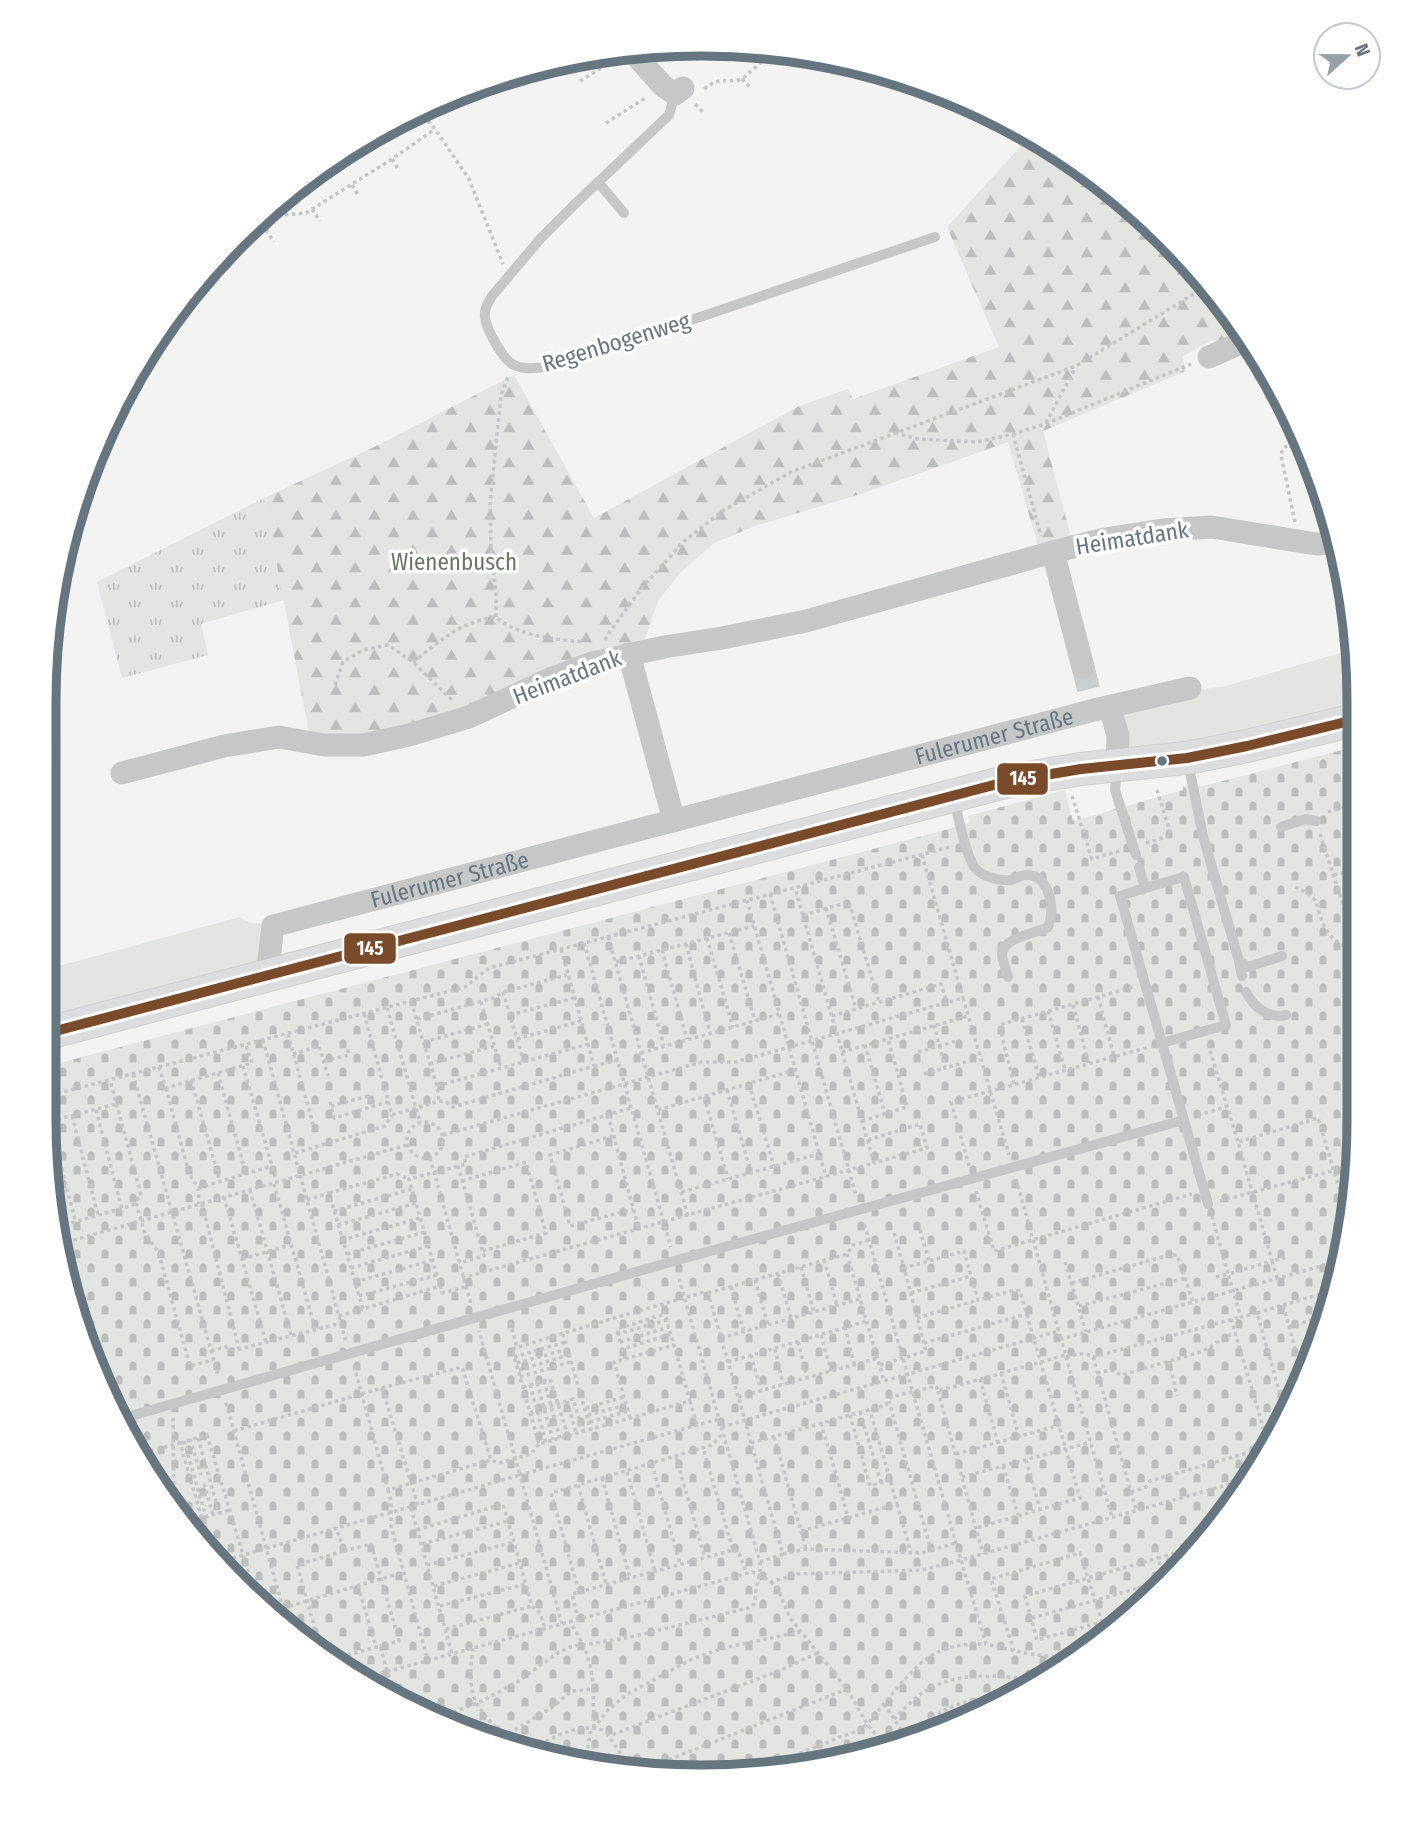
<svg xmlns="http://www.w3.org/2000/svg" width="1403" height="1821" font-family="'Fira Sans Condensed',sans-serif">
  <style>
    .grass { fill: url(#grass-tufts) }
    .forest { fill: url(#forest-firs) }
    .cemetery { fill: url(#cemetery-stones) }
    .park { fill: #e2e5e0 }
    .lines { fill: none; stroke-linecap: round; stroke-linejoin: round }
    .minor-tunnel { stroke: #c9ced0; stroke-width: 23; stroke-dasharray: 23 11; stroke-linecap: butt }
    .secondary-casing { stroke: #cfd0d0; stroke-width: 34 }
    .path { stroke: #c4c5c6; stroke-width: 3.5; stroke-dasharray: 3.5 3.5; stroke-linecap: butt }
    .service { stroke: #c6c8c8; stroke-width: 10 }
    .minor { stroke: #c6c8c8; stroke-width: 23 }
    .secondary { stroke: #dcddde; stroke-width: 32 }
    .bus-1-casing { stroke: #fff; stroke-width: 16 }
    .bus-1 { stroke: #7a4b2a; stroke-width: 10 }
    .bus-dot { fill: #667680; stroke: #fff; stroke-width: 2.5 }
    .labels { text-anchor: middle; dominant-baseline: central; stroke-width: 7; stroke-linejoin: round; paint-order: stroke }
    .street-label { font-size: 23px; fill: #667680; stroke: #fff }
    .park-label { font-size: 23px; fill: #697764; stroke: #fff }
    .rim { fill: none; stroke: #667680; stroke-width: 9 }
    .line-badge { stroke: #fff; stroke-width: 2.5 }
    .badge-label { font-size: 19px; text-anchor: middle; font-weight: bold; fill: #fff }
  </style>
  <defs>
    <pattern id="grass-tufts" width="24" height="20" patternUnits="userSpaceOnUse" patternTransform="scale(1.75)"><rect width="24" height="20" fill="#e2e5e0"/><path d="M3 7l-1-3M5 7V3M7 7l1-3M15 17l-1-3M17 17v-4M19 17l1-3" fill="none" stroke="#bbbebb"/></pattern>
    <pattern id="forest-firs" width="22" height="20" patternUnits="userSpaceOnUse" patternTransform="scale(1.75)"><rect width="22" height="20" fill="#e2e5e0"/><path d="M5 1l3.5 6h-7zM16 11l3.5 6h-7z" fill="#bbbebb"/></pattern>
    <pattern id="cemetery-stones" width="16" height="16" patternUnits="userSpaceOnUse" patternTransform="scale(1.75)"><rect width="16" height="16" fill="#e2e5e0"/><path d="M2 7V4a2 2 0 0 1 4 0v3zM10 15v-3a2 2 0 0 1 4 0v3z" fill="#bbbebb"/></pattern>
  </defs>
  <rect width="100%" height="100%" fill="#f3f3f2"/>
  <polygon class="grass" points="264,498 284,600 201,624 208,655 122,678 97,582"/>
  <polygon class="forest" points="1030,135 1067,155 1167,237 1247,335 1229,343 1211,340 1182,357 1186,371 1043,431 1072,541 1039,549 1008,442 861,494 755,526 714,543 680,573 658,601 643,645 504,693 404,732 310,738 264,498 374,447 514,375 594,518 799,406 848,389 853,399 999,347 947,227 1022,145"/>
  <polygon class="cemetery" points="1354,747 1354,1206 1309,1371 1249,1485 1166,1585 1067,1667 913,1742 702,1777 532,1755 373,1689 237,1585 132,1449 66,1290 44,1120 44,1067 934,833 969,823 968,816 1065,790 1073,821 1183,790 1182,786 1203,786"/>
  <g class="park">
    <polygon points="1354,649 1354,709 1121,756 1115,708 1190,691 1226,686"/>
    <polygon points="240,917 250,923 272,923 265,969 44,1025 44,970"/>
  </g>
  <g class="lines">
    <polyline class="minor-tunnel" points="1083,667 1090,695"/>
    <g class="secondary-casing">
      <polyline id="secondary" points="44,1034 1009,781 1081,769 1187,758 1247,746 1354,720"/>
    </g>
    <g class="path">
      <polyline points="779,51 784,58"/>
      <polyline points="742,79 750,87"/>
      <polyline points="580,81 614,60"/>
      <path d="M704 89C723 75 724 84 742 79L774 51"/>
      <polyline points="695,104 705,114"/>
      <polyline points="419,110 435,129 469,179 503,264"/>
      <polyline points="606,123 647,97"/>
      <polyline points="392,159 398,169"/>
      <polyline points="352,185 358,195"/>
      <polyline points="312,209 320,221"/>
      <polyline points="271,216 306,213 392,159 435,129"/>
      <polyline points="262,224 274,242"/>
      <polyline points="219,264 226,274"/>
      <polyline points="1046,423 1075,368"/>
      <polyline points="895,433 918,439 977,442 1013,434 1045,424 1191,364"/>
      <polyline points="1013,434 1041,536"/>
      <polyline points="1295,522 1281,455 1283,448 1300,440"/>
      <polyline points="496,617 496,594 491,550 490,504 501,395 508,377"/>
      <polyline points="605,640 609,633 641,589 683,542 724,510 791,472 1076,366 1207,286"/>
      <path d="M413 662C442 640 459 622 496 617 520 637 554 639 584 642"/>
      <polyline points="335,685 343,662 363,650 388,645 413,662 453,701"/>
      <polyline points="1072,796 1092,859 1122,850"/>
      <polyline points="1328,812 1354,805"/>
      <polyline points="1320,834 1354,939"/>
      <polyline points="1146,843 1171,835 1157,790"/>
      <polyline points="922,855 963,998"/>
      <polyline points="1334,875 1354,870"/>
      <path d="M1295 887C1302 890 1309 893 1314 899 1317 903 1318 910 1320 915 1326 935 1335 943 1354 950"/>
      <polyline points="770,894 856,1195"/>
      <polyline points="747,900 826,1177"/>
      <polyline points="826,908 856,1009"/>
      <polyline points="803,915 849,902 879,1002"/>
      <polyline points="729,933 755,1021"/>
      <polyline points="608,937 681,1192 819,1154"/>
      <polyline points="707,938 733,1027"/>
      <polyline points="584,943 671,1247"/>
      <polyline points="686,944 710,1033"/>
      <polyline points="662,950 687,1039"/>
      <polyline points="639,956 664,1046"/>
      <polyline points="616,962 754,926"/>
      <polyline points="503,992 524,1062"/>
      <polyline points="1098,997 1114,1056"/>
      <polyline points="411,1002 437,1086 439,1101"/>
      <polyline points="481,1002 501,1068"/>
      <polyline points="1073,1005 1089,1064"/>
      <polyline points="387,1008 420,1122"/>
      <polyline points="1048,1011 1065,1070"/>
      <polyline points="364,1014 392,1115 439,1101 446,1102 453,1107 594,1066 561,949"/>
      <polyline points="510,1015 574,998"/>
      <polyline points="832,1016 941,984 947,1002"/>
      <polyline points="417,1019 494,998 503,992 567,975"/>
      <polyline points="1022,1019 1039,1077"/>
      <polyline points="934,1025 945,1068 966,1062"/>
      <polyline points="288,1034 313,1124"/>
      <polyline points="517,1039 581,1021"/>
      <polyline points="263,1040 346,1342"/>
      <polyline points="424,1042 488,1024"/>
      <polyline points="1208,1044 1238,1142"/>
      <polyline points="865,1045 885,1114"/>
      <polyline points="842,1052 968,1016"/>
      <polyline points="918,1052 960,1040"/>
      <polyline points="641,1053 779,1014"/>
      <polyline points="293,1054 319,1046 328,1076"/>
      <polyline points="324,1061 349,1055 347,1047"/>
      <polyline points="430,1064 494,1046"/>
      <polyline points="243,1066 277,1183"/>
      <polyline points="594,1066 618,1060"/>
      <polyline points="159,1067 166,1088 252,1063 246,1045"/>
      <polyline points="218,1073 246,1174"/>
      <polyline points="133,1074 218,1375"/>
      <polyline points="924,1074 945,1068"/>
      <polyline points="191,1080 220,1182"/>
      <polyline points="749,1084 774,1166"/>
      <polyline points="1014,1084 999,1025 1133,987"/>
      <polyline points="437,1086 588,1044"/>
      <polyline points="166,1088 189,1173 198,1188 199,1204"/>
      <polyline points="727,1090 751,1172"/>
      <polyline points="44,1097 465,987 489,968 950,847"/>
      <polyline points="704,1097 728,1179"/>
      <polyline points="330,1102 334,1118 388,1102"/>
      <polyline points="331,1106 368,1096 372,1107"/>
      <polyline points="96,1110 122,1209"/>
      <polyline points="658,1110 795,1070"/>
      <polyline points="608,1115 639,1230"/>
      <polyline points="1198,1115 1226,1107"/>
      <polyline points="72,1116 98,1215"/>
      <polyline points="49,1121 76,1223"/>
      <polyline points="862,1121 907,1107 888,1039"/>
      <circle cx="425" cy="1140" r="18"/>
      <polyline points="44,1123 116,1104"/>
      <polyline points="443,1135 702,1062 736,1062 963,998 1009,1155"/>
      <polyline points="613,1136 550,1155 570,1226 633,1209"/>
      <polyline points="868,1140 920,1124 927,1148 874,1163"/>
      <polyline points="295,1153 385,1126 392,1115"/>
      <polyline points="430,1158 471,1304"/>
      <polyline points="458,1166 484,1256 459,1263"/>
      <polyline points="969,1166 951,1102 1149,1047"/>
      <polyline points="1016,1179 1061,1339"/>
      <polyline points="462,1181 526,1162 546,1233 483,1251"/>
      <polyline points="274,1184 315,1328"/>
      <polyline points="198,1188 272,1166"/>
      <polyline points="250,1190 291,1335"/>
      <polyline points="976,1191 994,1251 1192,1194"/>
      <polyline points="681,1192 688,1216"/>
      <polyline points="329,1193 397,1174 409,1179"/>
      <polyline points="224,1197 266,1342"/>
      <polyline points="307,1200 329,1193 363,1309"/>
      <polyline points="1220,1201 1354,1165"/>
      <polyline points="136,1203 145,1234 158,1251 190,1366 213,1360"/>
      <polyline points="202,1204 239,1349"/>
      <polyline points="334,1211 412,1189"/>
      <polyline points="56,1213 60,1227"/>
      <polyline points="1212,1216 1228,1274 1272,1261 1238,1142 1318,1118 1347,1214"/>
      <polyline points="338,1225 416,1203"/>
      <polyline points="58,1227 133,1205 141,1195 110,1080"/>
      <polyline points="920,1230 929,1261"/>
      <polyline points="894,1233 904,1268"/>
      <polyline points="1334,1236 1346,1233"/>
      <polyline points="342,1240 420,1218"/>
      <polyline points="60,1244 407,1145"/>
      <polyline points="347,1254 425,1232"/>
      <polyline points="847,1254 884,1381 1059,1331"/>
      <polyline points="242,1259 290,1245"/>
      <polyline points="824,1260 837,1305"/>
      <polyline points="1065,1262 1086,1332"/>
      <polyline points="801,1267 814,1312"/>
      <polyline points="351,1268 428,1246"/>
      <polyline points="778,1274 791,1318"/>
      <polyline points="1216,1277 1228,1274 1241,1317 1257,1313 1286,1415"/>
      <polyline points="462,1278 874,1163 795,888"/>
      <polyline points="1277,1278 1272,1261 1288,1257"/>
      <polyline points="755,1280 768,1325"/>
      <polyline points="355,1282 433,1260"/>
      <polyline points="1072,1283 1169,1255 1177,1255 1193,1302"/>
      <polyline points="465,1287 442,1293 409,1179 466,1164 464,1157 631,1108"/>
      <polyline points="731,1287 744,1332"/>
      <polyline points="708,1293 847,1254 853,1245 869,1240"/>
      <polyline points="911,1293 971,1276"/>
      <polyline points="359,1296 437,1275"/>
      <path d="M662 1304 690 1401 539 1444 512 1349C576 1329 641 1310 705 1292L708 1293 745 1420 722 1427"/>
      <polyline points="1283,1305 1331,1291"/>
      <polyline points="1079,1306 1186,1278"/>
      <polyline points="1257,1313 1283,1305 1304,1381"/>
      <polyline points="339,1316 440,1286"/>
      <polyline points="917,1318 978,1300"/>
      <polyline points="1231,1319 1269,1447"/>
      <polyline points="510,1322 517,1347"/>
      <polyline points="845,1327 854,1364"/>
      <polyline points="1289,1327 1324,1316"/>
      <polyline points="563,1334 591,1430"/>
      <polyline points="618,1334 617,1329 665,1314"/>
      <polyline points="821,1335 831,1371"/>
      <polyline points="721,1338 860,1299"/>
      <polyline points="620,1342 618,1334 667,1320"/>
      <polyline points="620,1342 669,1327"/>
      <polyline points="798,1342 807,1377"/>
      <polyline points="924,1343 1027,1314"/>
      <polyline points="775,1349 783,1384"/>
      <polyline points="211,1351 225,1347 236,1350 341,1323"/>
      <polyline points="751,1355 761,1390"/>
      <polyline points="514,1357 566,1342"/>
      <path d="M1066 1357C1076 1355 1084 1351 1093 1357L1241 1317"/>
      <polyline points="1066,1357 1112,1517"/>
      <polyline points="1093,1357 1136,1510"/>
      <polyline points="625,1359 623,1349 671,1334"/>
      <polyline points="1169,1361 1177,1396"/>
      <polyline points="728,1362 867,1321"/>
      <polyline points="517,1363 568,1349"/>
      <polyline points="880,1365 926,1351 904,1268 964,1251 978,1300 1015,1290 1020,1291 1080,1498 976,1528"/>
      <polyline points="354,1366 388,1490 491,1460"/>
      <polyline points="519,1370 569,1355"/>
      <polyline points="1001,1373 1019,1437"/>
      <path d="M1097 1373 1111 1370 1122 1375 1200 1352C1213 1346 1222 1338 1235 1333"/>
      <polyline points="520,1377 571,1362"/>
      <polyline points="980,1379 998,1443"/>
      <polyline points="544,1381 560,1438"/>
      <polyline points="537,1383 553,1440"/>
      <polyline points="530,1385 550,1379 568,1436"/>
      <polyline points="523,1387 530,1385 546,1442"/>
      <polyline points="382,1388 418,1505"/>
      <polyline points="938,1391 983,1554"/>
      <polyline points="738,1397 878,1358"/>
      <polyline points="567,1401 576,1433"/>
      <polyline points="690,1401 697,1425"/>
      <polyline points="226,1403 287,1623"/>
      <polyline points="586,1408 624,1397"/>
      <polyline points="860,1412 881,1482"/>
      <polyline points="530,1413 573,1399 583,1431"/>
      <polyline points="588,1415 626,1405"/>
      <polyline points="850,1415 870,1486 890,1480"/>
      <polyline points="173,1418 174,1503"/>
      <polyline points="630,1418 614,1362 674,1345"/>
      <polyline points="590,1422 628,1411"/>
      <polyline points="821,1423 848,1517"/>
      <polyline points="234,1431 382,1388 462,1367 491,1460 499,1463 531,1454 539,1444"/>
      <polyline points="774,1437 801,1531 897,1504 870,1410"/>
      <polyline points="198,1438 219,1513"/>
      <polyline points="190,1439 201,1475"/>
      <polyline points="184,1441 206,1517"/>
      <polyline points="180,1443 207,1435 257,1601"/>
      <polyline points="751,1443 745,1420 884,1381"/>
      <polyline points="956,1454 1060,1425"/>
      <polyline points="137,1455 180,1443 202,1519 203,1518 215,1557"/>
      <polyline points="676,1457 705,1558"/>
      <polyline points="1026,1460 1040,1509"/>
      <polyline points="652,1464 680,1564"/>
      <polyline points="1003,1466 1018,1515"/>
      <polyline points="627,1472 655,1571"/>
      <polyline points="962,1477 1091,1442"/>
      <polyline points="602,1478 630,1578"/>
      <polyline points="204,1484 213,1515"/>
      <polyline points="578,1485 606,1584"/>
      <polyline points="388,1490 391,1501 391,1526 428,1661"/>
      <polyline points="1131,1492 1146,1487 1150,1481 1250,1452 1257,1456 1265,1454"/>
      <polyline points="897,1504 911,1552"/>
      <polyline points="411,1508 452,1654"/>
      <polyline points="205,1517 230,1510"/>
      <polyline points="1217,1523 1215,1517 1224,1514"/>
      <polyline points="417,1530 503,1504 532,1606 540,1613 545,1629"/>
      <polyline points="801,1531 806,1549"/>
      <polyline points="422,1544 508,1521"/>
      <polyline points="733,1550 739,1553 747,1574"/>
      <polyline points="931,1550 956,1543"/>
      <polyline points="344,1551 371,1544 399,1641 380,1646"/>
      <polyline points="783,1554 806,1549 922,1553 931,1550 889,1401"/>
      <polyline points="219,1562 520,1475 479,1331"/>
      <polyline points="760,1562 783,1554 751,1443 886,1405 891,1397 936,1386 938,1391 1066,1355 1061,1339 1339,1261"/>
      <polyline points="427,1565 514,1542"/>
      <polyline points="771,1582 778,1589 790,1618 847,1689 867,1724 886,1747"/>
      <polyline points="1166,1585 1158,1558 1197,1547"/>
      <polyline points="358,1586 376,1647"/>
      <polyline points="434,1586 520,1563"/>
      <polyline points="579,1592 733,1550 703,1448"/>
      <polyline points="440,1606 526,1584"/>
      <polyline points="283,1608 404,1572"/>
      <polyline points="1131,1614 1037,1640 1025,1596 1158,1558"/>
      <polyline points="1032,1618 1171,1579"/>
      <polyline points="578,1620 572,1594 579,1592 551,1493 712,1445 723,1433"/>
      <polyline points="562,1624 520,1475 719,1419 678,1275"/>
      <polyline points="446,1629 532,1606"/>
      <path d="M473 1648C471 1665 468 1686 476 1702 485 1720 510 1741 526 1752"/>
      <polyline points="321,1650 297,1565 344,1551 336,1527"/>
      <polyline points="1014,1651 991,1579 1080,1553 1102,1622"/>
      <polyline points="334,1659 380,1646 389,1677 399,1694 407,1703"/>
      <polyline points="1076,1659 1029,1654 986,1644 961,1560 1252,1478"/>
      <polyline points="360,1679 752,1572 761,1575 771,1582 797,1574 922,1570 961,1560 864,1223"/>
      <polyline points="593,1689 594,1728"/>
      <polyline points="884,1704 910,1743"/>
      <path d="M440 1717 482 1701 517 1682 559 1652 570 1647 627 1638 752 1607C757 1601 754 1598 756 1591 758 1578 761 1576 760 1562L719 1419"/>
      <path d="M894 1719C902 1712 909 1703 918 1696 954 1669 998 1676 1040 1680"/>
      <polyline points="607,1733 630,1768"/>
      <path d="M497 1741 551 1708 572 1691 593 1689C593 1664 583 1642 570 1622"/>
      <path d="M900 1745C931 1715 955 1697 1000 1699"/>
      <path d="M529 1754C545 1740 570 1727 592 1728 599 1728 607 1732 614 1734L781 1670 818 1653"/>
      <polyline points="586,1762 590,1733 608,1710 626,1695 692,1659 727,1647 800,1632"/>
      <path d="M760 1768C787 1758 814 1748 840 1737 848 1734 858 1732 864 1727 871 1721 876 1713 882 1706 915 1668 929 1642 986 1644"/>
      <polyline points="643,1770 847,1689"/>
    </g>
    <g class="service">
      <path d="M675 94 669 115 574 205 541 238 492 296C488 303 484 309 485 317 486 329 503 360 514 365 526 371 546 367 559 365L935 237"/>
      <polyline points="598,182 624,213"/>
      <polyline points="1188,762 1203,836 1239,961 1248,967 1282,956"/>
      <polyline points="1117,767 1115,790 1136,855"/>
      <path d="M954 799C957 814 967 858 975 868 983 877 999 881 1010 880 1016 879 1021 875 1026 875 1038 874 1046 884 1049 895 1052 905 1052 917 1048 927 1035 934 1002 937 1002 955 1003 962 1006 970 1008 977"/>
      <polyline points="1281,827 1306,819 1316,821"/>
      <polyline points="1139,867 1145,888 1120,896 1208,1204"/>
      <polyline points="1145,888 1184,877 1226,1025 1162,1043"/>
      <polyline points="1239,961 1242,976"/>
      <path d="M1246 992C1254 1007 1268 1019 1286 1015"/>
      <polyline points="120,1419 674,1261 1184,1120"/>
    </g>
    <g class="minor">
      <polyline points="632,51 663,86 675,94 683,88"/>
      <polyline points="1209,357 1250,339"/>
      <polyline points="1053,552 1083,667"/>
      <polyline points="629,654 674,821"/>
      <polyline points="1110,707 1118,736 1117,764"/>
      <polyline points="122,773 224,746 279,737 324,745 364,745 409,735 469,717 548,680 592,663 664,647 722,638 806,621 1053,552 1105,539 1162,530 1212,527 1316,544 1337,543"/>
      <path id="s1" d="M267 976 273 926 1094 710 1190 688"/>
    </g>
    <use href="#secondary" class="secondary"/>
    <g class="bus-1-casing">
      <polyline id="bus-1" points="44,1034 1009,781 1081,769 1187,758 1247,746 1354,720"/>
    </g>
    <use href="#bus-1" class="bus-1"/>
  </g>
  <circle class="bus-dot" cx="1162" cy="761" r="6"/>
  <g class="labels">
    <g class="street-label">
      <text transform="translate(616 342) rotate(-17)">Regenbogenweg</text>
      <text transform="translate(1132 538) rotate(-9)">Heimatdank</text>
      <text transform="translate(567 677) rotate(-21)">Heimatdank</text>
      <text stroke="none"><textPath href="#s1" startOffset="796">Fulerumer Straße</textPath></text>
      <text stroke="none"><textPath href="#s1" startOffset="233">Fulerumer Straße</textPath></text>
    </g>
    <g class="park-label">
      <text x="454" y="562">Wienenbusch</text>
    </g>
  </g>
  <path d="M0 0H1403V1821H0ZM701 56H702A645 645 0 0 1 1347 701V1120A645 645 0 0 1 702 1765H701A645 645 0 0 1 56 1120V701A645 645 0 0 1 701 56Z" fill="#fff" fill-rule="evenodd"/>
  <path class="rim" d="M701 56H702A645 645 0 0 1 1347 701V1120A645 645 0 0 1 702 1765H701A645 645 0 0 1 56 1120V701A645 645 0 0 1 701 56Z"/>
  <g class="line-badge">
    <rect x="996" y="762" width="53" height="34" rx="7" fill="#7a4b2a"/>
    <rect x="343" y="932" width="54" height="33" rx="7" fill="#7a4b2a"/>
  </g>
  <g class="badge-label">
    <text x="1023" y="785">145</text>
    <text x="370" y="955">145</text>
  </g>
  <g transform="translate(1347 56) rotate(69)"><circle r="33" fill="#ffffff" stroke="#c2c8cc" stroke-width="2"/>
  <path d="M0-5L12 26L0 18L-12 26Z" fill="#97a2a8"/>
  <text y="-10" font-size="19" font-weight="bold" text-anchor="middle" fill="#667680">N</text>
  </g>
</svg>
